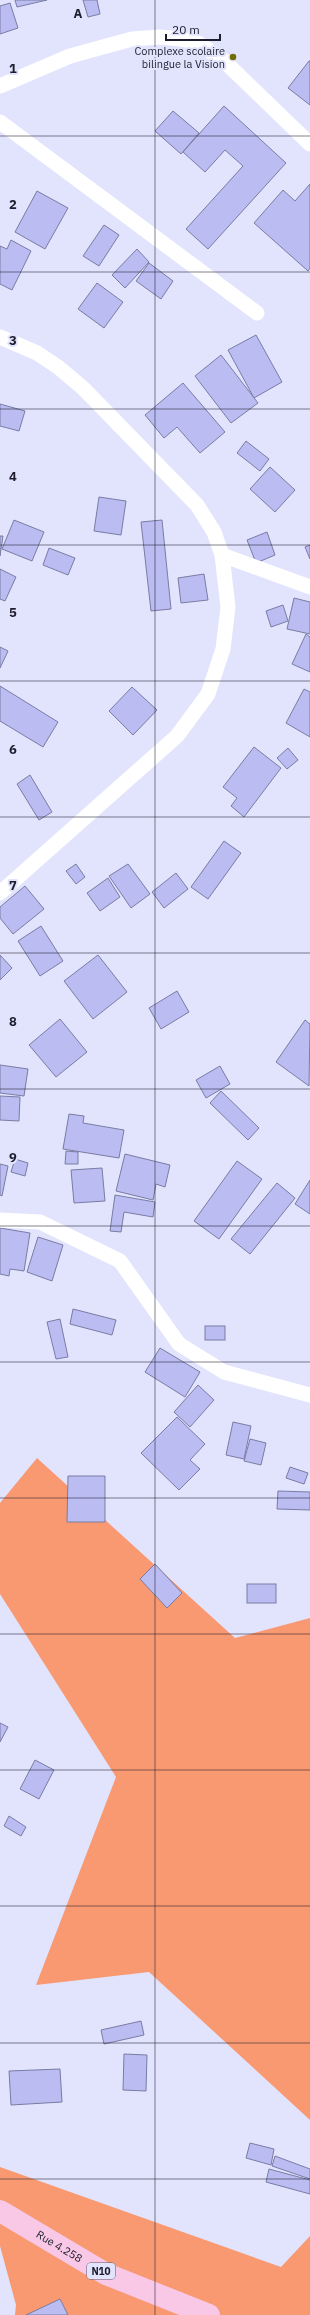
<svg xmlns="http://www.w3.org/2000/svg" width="310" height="2315" font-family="'IBM Plex Sans',sans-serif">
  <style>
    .forest { fill: #f99971 }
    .building { fill: #babcf2; stroke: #7a7ca3 }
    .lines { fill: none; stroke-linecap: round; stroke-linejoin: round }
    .minor { stroke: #fff; stroke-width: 15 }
    .trunk { stroke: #f8c8e6; stroke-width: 22 }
    .grid { fill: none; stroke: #1d1d2d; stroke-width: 1; stroke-opacity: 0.55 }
    .poi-dot { fill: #756b03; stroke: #e2e4fe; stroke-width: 1.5 }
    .labels { text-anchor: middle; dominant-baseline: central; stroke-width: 4; stroke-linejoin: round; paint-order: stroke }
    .shield { fill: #e2e4fe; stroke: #58596c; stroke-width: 1 }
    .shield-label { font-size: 10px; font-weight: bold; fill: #1d1d2d }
    .poi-label { font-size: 11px; fill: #1d1d2d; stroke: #e2e4fe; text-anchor: end }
    .street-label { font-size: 11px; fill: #1d1d2d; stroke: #e2e4fe }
    .grid-label { font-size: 13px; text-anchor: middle; font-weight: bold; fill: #1d1d2d; stroke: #e2e4fe; stroke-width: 4; stroke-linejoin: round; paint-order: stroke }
  </style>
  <rect width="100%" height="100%" fill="#e2e4fe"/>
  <g class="forest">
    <polygon points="37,1458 235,1638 310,1618 310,2120 149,1972 36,1985 116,1777 0,1594 0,1503"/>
    <polygon points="0,2167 281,2267 310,2236 310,2315 15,2315 16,2305 0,2246"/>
  </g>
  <g class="building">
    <polygon points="15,0 47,0 17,7"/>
    <polygon points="83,0 97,0 100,14 88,17"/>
    <polygon points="10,3 18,28 0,34 0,6"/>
    <polygon points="309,61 310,61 310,105 288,88"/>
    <polygon points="224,106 286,163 208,249 186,229 243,166 225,150 205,172 183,152"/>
    <polygon points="173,111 199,133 181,154 155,131"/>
    <polygon points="310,184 310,268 308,271 254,223 283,190 295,201"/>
    <polygon points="37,191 68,208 45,249 15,232"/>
    <polygon points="104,225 119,235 99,266 83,256"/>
    <polygon points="11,240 31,251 12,290 0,284 0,246 7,249"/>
    <polygon points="137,249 149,262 125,288 112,275"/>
    <polygon points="149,263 173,281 161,299 136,281"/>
    <polygon points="97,283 123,302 104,328 78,309"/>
    <polygon points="256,335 282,382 254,398 228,350"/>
    <polygon points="221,355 258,403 231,423 195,376"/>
    <polygon points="183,383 225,432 200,453 177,427 164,438 145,415"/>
    <polygon points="0,404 25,411 19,431 0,426"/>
    <polygon points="246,441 269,459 260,471 237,453"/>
    <polygon points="270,467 295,490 275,512 250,489"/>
    <polygon points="99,497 126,501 121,535 94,531"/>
    <polygon points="14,520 44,532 32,561 2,549"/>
    <polygon points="162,520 171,609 151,611 141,522"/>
    <polygon points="267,532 275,555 256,563 247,540"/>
    <polygon points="0,536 3,536 0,556"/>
    <polygon points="310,545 310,559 305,547"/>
    <polygon points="49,548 75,558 68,575 43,565"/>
    <polygon points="0,569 16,577 5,601 0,599"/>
    <polygon points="204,574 208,600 181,603 178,578"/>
    <polygon points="294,598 310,602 310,634 287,629"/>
    <polygon points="283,605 288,621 271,627 266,611"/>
    <polygon points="306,634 310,637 310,672 292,664"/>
    <polygon points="0,647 8,651 0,668"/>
    <polygon points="0,686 58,722 43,747 0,721"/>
    <polygon points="132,687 157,710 133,735 109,711"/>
    <polygon points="304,689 310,692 310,737 286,723"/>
    <polygon points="254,747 281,768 244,817 231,806 237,798 223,787"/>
    <polygon points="288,748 298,760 287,769 277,758"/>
    <polygon points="30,775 52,812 39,820 17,784"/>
    <polygon points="224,841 241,853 208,899 191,887"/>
    <polygon points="76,864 85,877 76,884 66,871"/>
    <polygon points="128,864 150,894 131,908 109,876"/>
    <polygon points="176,873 188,889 164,908 152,892"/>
    <polygon points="108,878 120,897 100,911 87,893"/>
    <polygon points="25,886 44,909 13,934 0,918 0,907"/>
    <polygon points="41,926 63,961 40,976 18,941"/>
    <polygon points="0,955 12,968 0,980"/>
    <polygon points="98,955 127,992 93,1019 64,981"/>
    <polygon points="177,991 189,1012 161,1029 149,1008"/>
    <polygon points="60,1019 87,1052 56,1077 29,1045"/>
    <polygon points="305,1020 310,1024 309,1086 276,1062"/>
    <polygon points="0,1065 28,1069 24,1096 0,1093"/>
    <polygon points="220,1066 230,1084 206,1098 196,1080"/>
    <polygon points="221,1091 259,1128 248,1140 210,1103"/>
    <polygon points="0,1096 20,1097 19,1121 0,1120"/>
    <polygon points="69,1114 84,1116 83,1123 124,1130 119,1158 63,1149"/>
    <polygon points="66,1151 78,1152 78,1164 65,1164"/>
    <polygon points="125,1154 170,1165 165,1187 156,1184 153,1200 116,1191"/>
    <polygon points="15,1159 28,1163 25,1176 11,1172"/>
    <polygon points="237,1161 262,1179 219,1239 194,1221"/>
    <polygon points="0,1164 8,1166 2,1196 0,1195"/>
    <polygon points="102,1168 105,1201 74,1203 71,1170"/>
    <polygon points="310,1180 310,1214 295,1204"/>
    <polygon points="277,1183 295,1198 250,1254 231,1239"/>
    <polygon points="115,1195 155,1202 153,1217 124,1212 121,1232 110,1231"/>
    <polygon points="0,1228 30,1233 24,1271 10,1269 9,1276 0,1274"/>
    <polygon points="38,1237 63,1245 52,1281 27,1272"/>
    <polygon points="73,1309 116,1320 112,1335 70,1324"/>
    <polygon points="60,1319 68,1357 56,1359 47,1322"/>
    <rect x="205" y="1326" width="20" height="14"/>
    <polygon points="160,1348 200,1372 185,1397 145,1372"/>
    <polygon points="198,1385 214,1400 190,1427 174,1412"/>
    <polygon points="177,1417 205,1444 190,1460 200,1469 179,1490 141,1453"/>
    <polygon points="233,1422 251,1426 244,1459 226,1455"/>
    <polygon points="250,1439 266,1443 261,1465 244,1461"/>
    <polygon points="290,1467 308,1473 304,1484 286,1478"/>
    <polygon points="68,1476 105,1476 105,1522 67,1522"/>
    <polygon points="278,1491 310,1492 310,1510 277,1509"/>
    <polygon points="155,1564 182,1593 167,1608 140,1579"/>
    <rect x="247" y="1584" width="29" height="19"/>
    <polygon points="0,1723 8,1727 0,1742"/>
    <polygon points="35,1760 54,1770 39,1799 20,1789"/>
    <polygon points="9,1816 26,1827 21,1836 4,1826"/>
    <polygon points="141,2021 144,2035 104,2044 101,2030"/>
    <polygon points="124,2054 147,2055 146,2091 123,2090"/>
    <polygon points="60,2069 62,2102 11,2105 9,2071"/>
    <polygon points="250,2143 274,2149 271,2165 246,2158"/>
    <polygon points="275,2156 310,2169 310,2179 272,2166"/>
    <polygon points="269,2169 310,2180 310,2194 266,2182"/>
    <polygon points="60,2299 68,2315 26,2315"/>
  </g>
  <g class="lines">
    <g class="minor">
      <polyline points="0,86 70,56 132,39 160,37 181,39 198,43 223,60 310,144"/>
      <polyline points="0,122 257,313"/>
      <polyline points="0,337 37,353 58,367 83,388 197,505 214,532 222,555 228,607 223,649 208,694 177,736 0,893"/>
      <polyline points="222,555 310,587"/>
      <polyline points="0,1220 40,1222 120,1261 179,1344 224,1372 310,1395"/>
    </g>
    <path class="trunk" id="s1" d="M0 2211 106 2274 209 2315"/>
  </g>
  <path class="grid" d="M155 0V2315M0 136H310M0 272H310M0 409H310M0 545H310M0 681H310M0 817H310M0 953H310M0 1089H310M0 1226H310M0 1362H310M0 1498H310M0 1634H310M0 1770H310M0 1906H310M0 2043H310M0 2179H310"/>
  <circle class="poi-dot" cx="233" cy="57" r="4"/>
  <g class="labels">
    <rect class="shield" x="87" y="2263" width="28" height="16" rx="3"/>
    <g class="shield-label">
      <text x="101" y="2271">N10</text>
    </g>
    <g class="poi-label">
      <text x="225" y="51">Complexe scolaire<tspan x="225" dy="13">bilingue la Vision</tspan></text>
    </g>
    <g class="street-label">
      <text stroke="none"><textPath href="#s1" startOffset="69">Rue 4.258</textPath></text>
    </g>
  </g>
  <g class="grid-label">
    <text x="78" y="18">A</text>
    <text x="13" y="73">1</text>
    <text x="13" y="209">2</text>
    <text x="13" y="345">3</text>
    <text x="13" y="481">4</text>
    <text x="13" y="617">5</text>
    <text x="13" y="754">6</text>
    <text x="13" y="890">7</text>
    <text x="13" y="1026">8</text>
    <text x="13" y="1162">9</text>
  </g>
  <path d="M166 34v6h54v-6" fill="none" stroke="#1d1d2d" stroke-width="2"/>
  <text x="172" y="34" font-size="12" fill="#1d1d2d" stroke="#e2e4fe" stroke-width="3" paint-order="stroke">20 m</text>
</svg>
